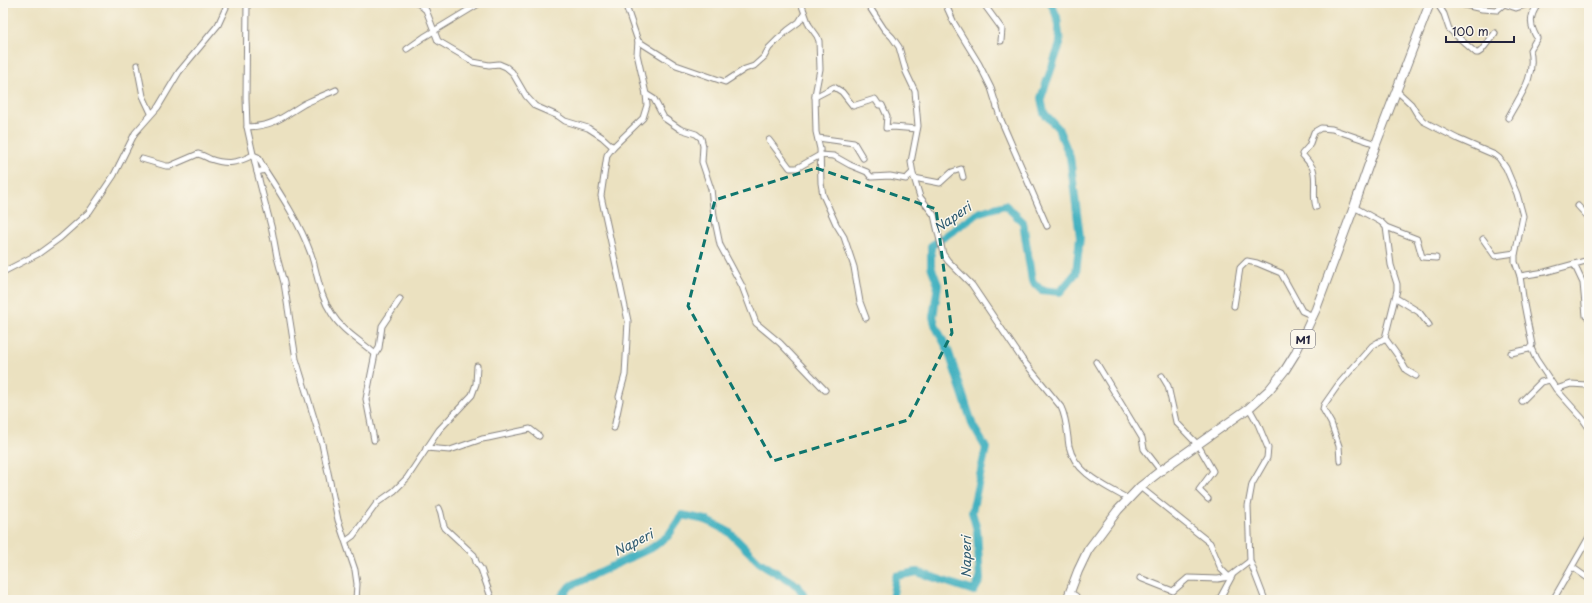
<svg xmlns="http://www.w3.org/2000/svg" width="1592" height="603" font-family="'Playpen Sans',sans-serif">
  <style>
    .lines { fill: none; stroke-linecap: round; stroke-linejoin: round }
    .river { stroke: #43b1c0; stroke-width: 8 }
    .minor-casing { stroke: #86827e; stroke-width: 7 }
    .trunk-casing { stroke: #86827e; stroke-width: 10 }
    .minor { stroke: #fff; stroke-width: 5 }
    .trunk { stroke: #fff; stroke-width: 8 }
    .marked { fill: none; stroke: #0f766e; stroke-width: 3; stroke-dasharray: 8 5; stroke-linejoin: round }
    .labels { text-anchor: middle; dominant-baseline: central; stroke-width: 3; stroke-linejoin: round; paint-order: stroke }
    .shield { fill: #fbf7ec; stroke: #636270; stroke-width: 1 }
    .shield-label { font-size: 11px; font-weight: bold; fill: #22223b }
    .water-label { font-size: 13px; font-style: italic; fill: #2f5b70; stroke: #fbf7ec }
  </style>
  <rect width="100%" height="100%" fill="#fbf7ec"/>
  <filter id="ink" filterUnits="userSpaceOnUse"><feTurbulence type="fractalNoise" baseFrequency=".025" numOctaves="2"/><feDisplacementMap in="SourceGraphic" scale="8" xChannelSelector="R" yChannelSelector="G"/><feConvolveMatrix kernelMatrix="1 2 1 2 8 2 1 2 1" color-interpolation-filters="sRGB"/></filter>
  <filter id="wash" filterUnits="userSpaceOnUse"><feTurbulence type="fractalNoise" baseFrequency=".012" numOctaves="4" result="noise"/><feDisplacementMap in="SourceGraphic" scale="16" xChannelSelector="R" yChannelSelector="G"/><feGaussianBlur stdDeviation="0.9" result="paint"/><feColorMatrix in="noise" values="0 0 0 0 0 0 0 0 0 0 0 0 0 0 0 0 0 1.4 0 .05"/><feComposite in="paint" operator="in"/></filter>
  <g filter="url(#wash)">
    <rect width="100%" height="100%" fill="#ebe1c0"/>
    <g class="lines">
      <g class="river">
        <polyline points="559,600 570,586 653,547 668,536 682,515 706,520 729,532 759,562 798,586 807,600"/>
        <polyline points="892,600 896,576 917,572 974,591 980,580 977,530 972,512 986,448 973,426 948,350 936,327 933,317 938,285 931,266 931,246 980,212 1005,205 1023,222 1032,281 1041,290 1060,292 1076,273 1080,237 1070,157 1058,128 1044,113 1041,98 1060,44 1057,17 1051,3"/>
      </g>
    </g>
  </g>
  <g filter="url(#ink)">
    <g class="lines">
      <g class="minor-casing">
        <g id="minor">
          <polyline points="247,3 246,98 247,127 257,172 272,230 277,257 284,283 296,359 322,444 338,520 355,570 357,584 356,600"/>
          <polyline points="418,3 426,10 438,41 467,58 473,62 489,65 499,64 506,67 512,72 526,96 535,106 558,116 565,121 588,128 602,137 613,147"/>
          <polyline points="801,3 809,25 817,36 819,41 820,69 815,95 816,132 820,149 821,183 823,195 836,224 844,237 854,267 860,302 866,318"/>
          <path d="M867 3 884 29 892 37 899 47 906 72 915 91 918 126 911 162 913 174 920 197 934 215 943 254 948 261 972 285 1022 359 1061 407C1067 419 1067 433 1069 446 1075 474 1106 486 1128 499"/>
          <polyline points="945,3 954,23 979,64 991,88 1001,120 1047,226"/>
          <polyline points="983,3 1002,29 1001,41"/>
          <polyline points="1437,3 1444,14 1449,29 1476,53 1478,53 1481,51 1495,33"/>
          <polyline points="1456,3 1482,9 1497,10 1505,3"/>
          <polyline points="1504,4 1516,8 1531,3"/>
          <polyline points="638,41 676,65 725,82 745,69 754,66 764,57 769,48 778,39 788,30 799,22 804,14"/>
          <polyline points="407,49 424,37 480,3"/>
          <polyline points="137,65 143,96 151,113"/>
          <polyline points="1397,91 1411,104 1417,114 1423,121 1458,139 1495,155 1499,158 1506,168 1517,194 1523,216 1515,255 1515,262 1520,276 1524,304 1532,345 1529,349 1511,353"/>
          <polyline points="646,94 654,99 664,118 680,129 696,134 701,138 703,146 702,162 711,189 714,216 720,245 742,286 756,323 780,343 825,390"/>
          <polyline points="815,97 834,87 842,92 853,106 875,99 879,105 882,105 887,116 886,128 893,127 917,129"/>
          <path d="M1508 118C1520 95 1536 78 1530 50L1537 38C1530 26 1529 17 1537 6L1533 3"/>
          <path d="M247 127C275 126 282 117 304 104 314 99 325 95 336 90"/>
          <polyline points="818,138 854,143 863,158"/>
          <polyline points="769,140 790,168 797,168 820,155 834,156 850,165 867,172 871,177 890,176 906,179 912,173"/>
          <path d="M142 159 166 166H170L198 154C203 155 206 157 210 159 227 165 238 163 253 155L258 157 265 170"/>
          <path d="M257 172 265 170C282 196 300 224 311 254 318 275 319 295 332 314 342 331 361 341 375 354L366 399 374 440"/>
          <polyline points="914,178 940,183 952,172 961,169 963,177"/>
          <polyline points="1578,206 1589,218"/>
          <path d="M1316 207C1312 195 1317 181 1313 169 1311 164 1305 158 1302 154L1309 146 1314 132 1321 128 1332 129 1376 144"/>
          <polyline points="1354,207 1381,222 1386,227 1391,265 1397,284 1397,290 1385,338 1398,356 1406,370 1416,376"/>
          <polyline points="1386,227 1417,239 1422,257 1436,258"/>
          <polyline points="1483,239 1495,256 1515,253"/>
          <polyline points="1574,264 1583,283 1586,316"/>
          <polyline points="3,272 38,254 60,238 89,212 114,175 135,133 158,107 179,72 218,25 228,3"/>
          <polyline points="1520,276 1545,272 1589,260"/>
          <polyline points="1396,298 1419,312 1429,325"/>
          <polyline points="1234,306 1240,268 1247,261 1257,263 1281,273 1302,311 1313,316"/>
          <polyline points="1531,348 1536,359 1556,389"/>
          <polyline points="375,354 379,348 382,326 400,299"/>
          <polyline points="1096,362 1142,438 1144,449 1161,471"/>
          <polyline points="1162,376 1168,386 1176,422 1198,445 1213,471 1199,490 1208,499"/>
          <polyline points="1586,385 1571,384 1556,389 1582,418 1589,428"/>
          <polyline points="1522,401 1541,382 1550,380"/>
          <polyline points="1249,408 1258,424 1268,448 1267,458 1252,484 1248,506 1250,561 1265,600"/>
          <polyline points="614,428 620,400 619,397 625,375 628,321 601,196 607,155 613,147 643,118 647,105 646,94 637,54 638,41 625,3"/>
          <polyline points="426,448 450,450 482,439 488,438 530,429 539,436"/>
          <polyline points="1340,461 1339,446 1331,423 1323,409 1324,405 1338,385 1372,346 1385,338"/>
          <polyline points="1140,487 1210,543 1221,569 1229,577"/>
          <path d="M439 508C443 515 441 521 445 528L474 555 476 562 481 569 492 600"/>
          <polyline points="346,541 353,536 377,503 394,491 407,478 439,430 472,395 476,384 477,366"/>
          <polyline points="1572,567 1589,579"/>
          <polyline points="1140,578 1173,591 1188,578 1218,579 1229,577 1250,561"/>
          <polyline points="1069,592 1076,596 1078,600"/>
          <polyline points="1219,600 1232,576"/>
          <polyline points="1553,600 1589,537"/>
        </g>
      </g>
      <g class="trunk-casing">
        <polyline id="trunk" points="1067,600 1078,571 1088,550 1118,510 1140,487 1163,469 1249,408 1269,390 1285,370 1295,354 1316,309 1354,207 1376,144 1430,3"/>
      </g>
      <use href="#minor" class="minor"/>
      <use href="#trunk" class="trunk"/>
    </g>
  </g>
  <path class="marked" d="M816 168 936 209 952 333 908 420 773 461 688 306 715 200Z"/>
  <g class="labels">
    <rect class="shield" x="1291" y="330" width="24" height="18" rx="3"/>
    <g class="shield-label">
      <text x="1303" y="339">M1</text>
    </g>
    <g class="water-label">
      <text transform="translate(952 217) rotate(-35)">Naperi</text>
      <text transform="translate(633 542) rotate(-27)">Naperi</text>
      <text transform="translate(965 557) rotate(-90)">Naperi</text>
    </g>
  </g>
  <rect width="1592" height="603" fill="none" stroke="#fbf7ec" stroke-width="16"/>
  <path d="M1446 36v6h68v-6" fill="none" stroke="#22223b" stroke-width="2"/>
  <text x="1452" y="36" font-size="12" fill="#22223b" stroke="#fbf7ec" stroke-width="3" paint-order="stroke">100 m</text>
</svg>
